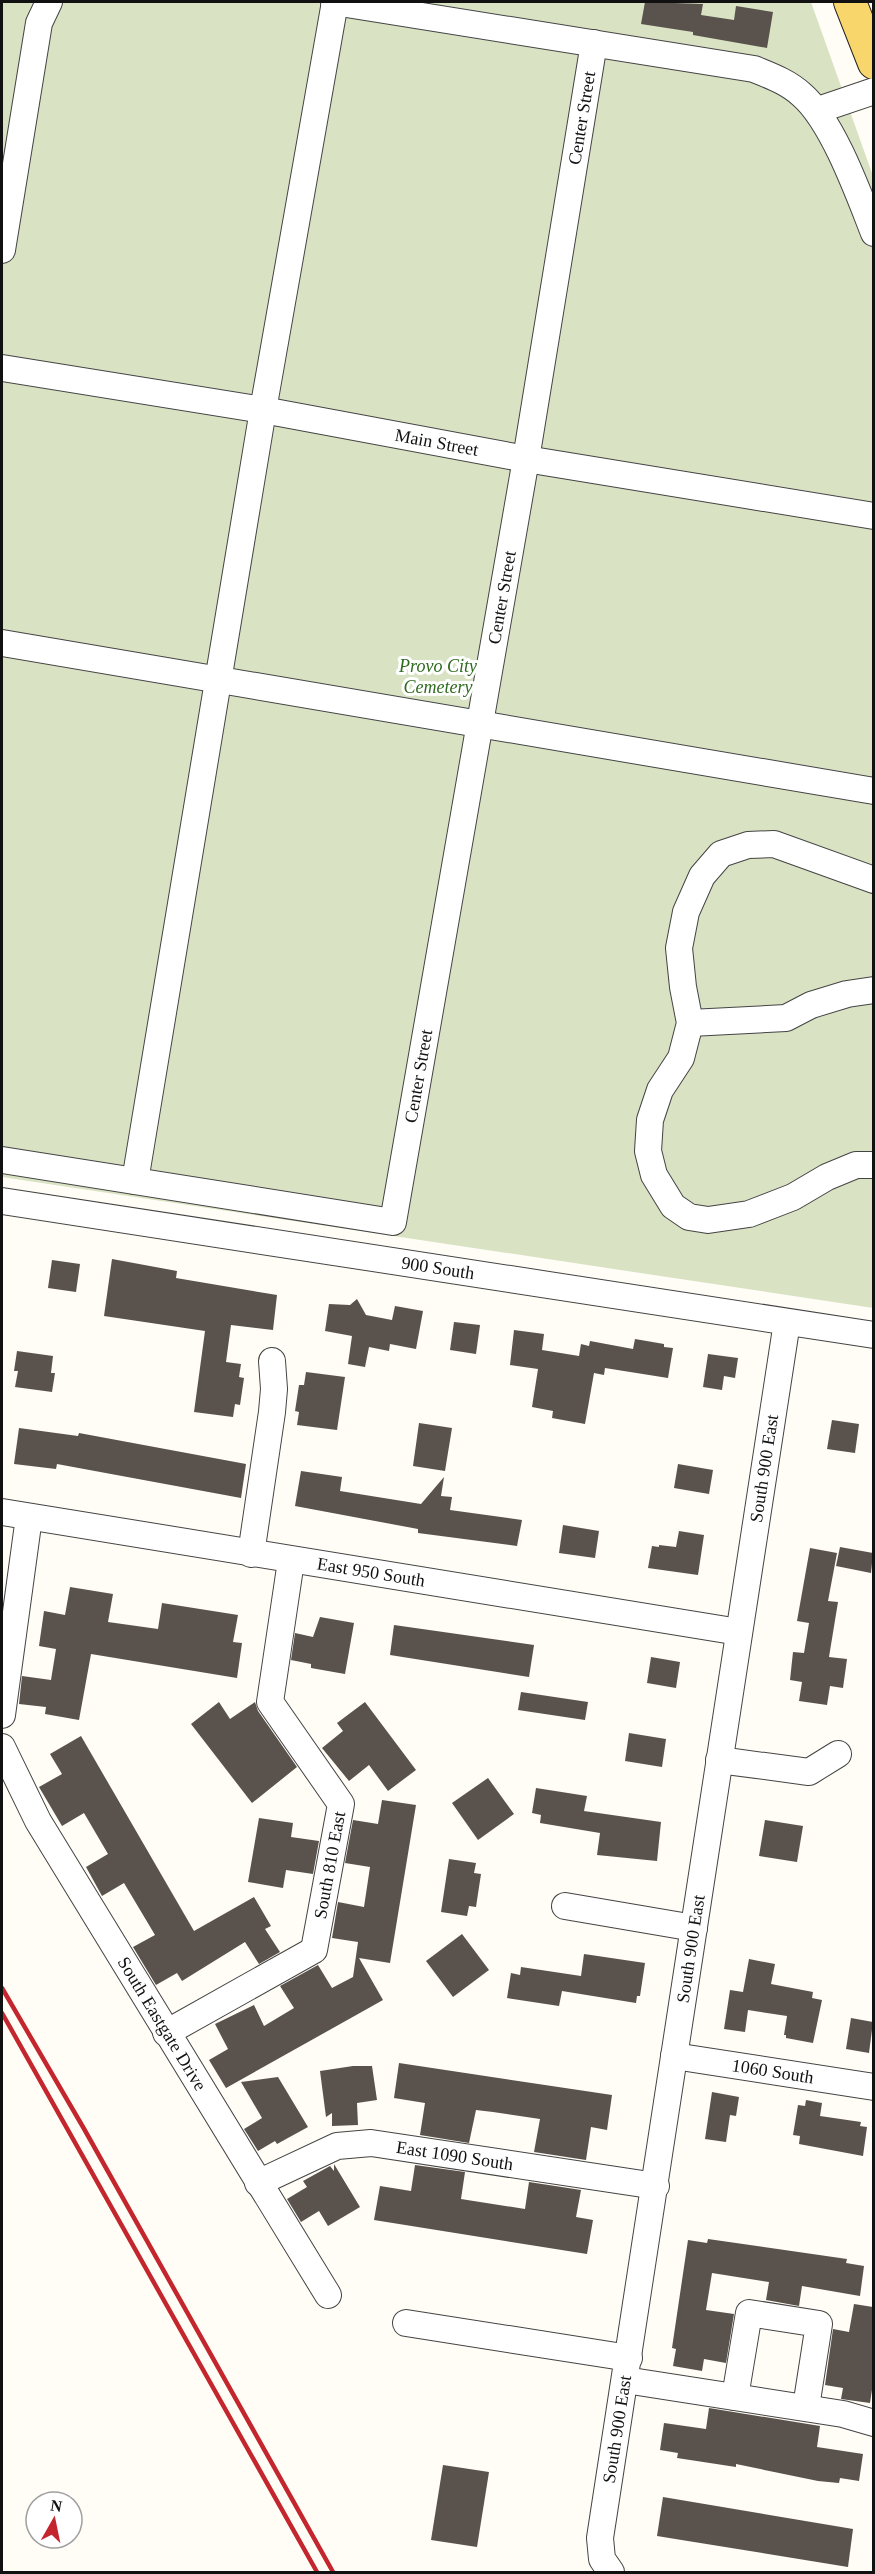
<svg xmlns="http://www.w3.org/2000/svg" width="875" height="2574" font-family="'Times New Roman',serif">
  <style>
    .cemetery { fill: #d9e3c4 }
    .building { fill: #5a524d }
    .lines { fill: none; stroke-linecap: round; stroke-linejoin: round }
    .minor-casing { stroke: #444; stroke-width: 28 }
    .major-casing { stroke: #222; stroke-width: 34 }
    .minor { stroke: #fff; stroke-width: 26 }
    .major { stroke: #f9d66b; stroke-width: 32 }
    .rail { stroke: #c4262e; stroke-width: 4.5 }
    .labels { text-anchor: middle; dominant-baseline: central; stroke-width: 6; stroke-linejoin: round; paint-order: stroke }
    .street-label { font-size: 18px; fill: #111; stroke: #fff }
    .park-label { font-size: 18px; font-style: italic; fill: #2f6b1f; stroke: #fff }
  </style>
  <rect width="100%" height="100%" fill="#fffdf5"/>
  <polygon class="cemetery" points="2,2 811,2 873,176 873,1308 2,1177"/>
  <g class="building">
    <polygon points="645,2 703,4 701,15 734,20 736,6 773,12 767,48 693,35 693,32 641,24"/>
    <polygon points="112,1259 177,1271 176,1278 277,1295 273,1330 231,1325 226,1362 241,1364 239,1377 244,1378 240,1405 235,1404 233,1417 194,1412 205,1331 104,1316"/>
    <polygon points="52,1260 80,1264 76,1292 48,1288"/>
    <polygon points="357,1299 366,1315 392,1320 395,1306 423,1311 416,1349 390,1344 389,1351 369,1347 365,1367 348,1364 352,1336 325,1331 329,1304 350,1305"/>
    <polygon points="454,1322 480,1325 476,1354 450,1350"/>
    <polygon points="514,1330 544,1334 542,1350 579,1356 581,1344 589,1346 590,1341 633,1349 635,1339 664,1344 664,1347 673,1348 668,1378 605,1368 604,1375 594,1373 585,1424 552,1418 553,1411 532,1407 538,1369 510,1365"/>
    <polygon points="17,1351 53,1356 51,1373 55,1373 52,1392 15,1387 18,1371 14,1371"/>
    <polygon points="708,1354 738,1358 735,1378 724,1376 722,1390 703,1387"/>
    <polygon points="306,1372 345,1377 337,1430 297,1425 299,1412 295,1411 299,1385 304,1385"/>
    <polygon points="832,1420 859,1424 855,1453 827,1449"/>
    <polygon points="419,1423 452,1428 445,1471 413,1466"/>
    <polygon points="19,1428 78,1436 79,1433 246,1464 241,1498 57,1464 56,1469 14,1464"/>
    <polygon points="678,1464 713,1470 709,1494 674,1488"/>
    <polygon points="301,1471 342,1477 340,1491 421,1504 444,1477 441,1496 452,1497 450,1510 522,1520 517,1546 418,1533 418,1529 295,1506"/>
    <polygon points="563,1525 599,1531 595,1558 559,1553"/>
    <polygon points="679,1531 704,1535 698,1575 648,1568 652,1546 659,1547 659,1545 676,1547"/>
    <polygon points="840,1547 873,1553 871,1573 836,1566"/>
    <polygon points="810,1548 837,1553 828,1601 838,1602 829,1657 847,1659 843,1688 830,1686 827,1705 799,1701 802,1682 790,1680 793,1652 804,1653 809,1623 797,1621"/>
    <polygon points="70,1587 113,1594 108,1622 158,1629 162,1603 238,1615 233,1642 242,1643 237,1678 91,1654 79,1720 45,1714 46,1707 19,1704 22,1676 51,1680 56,1649 39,1646 44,1611 65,1615"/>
    <polygon points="320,1617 354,1623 345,1674 311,1668 311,1664 291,1660 295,1633 313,1637"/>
    <polygon points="394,1625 534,1645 529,1677 390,1655"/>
    <polygon points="651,1657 680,1662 676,1688 647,1683"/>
    <polygon points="521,1692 588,1702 585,1720 518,1710"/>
    <polygon points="219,1702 230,1719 255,1702 258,1711 297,1767 252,1803 191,1724"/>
    <polygon points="365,1702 416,1770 388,1791 369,1765 349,1781 322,1748 343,1731 337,1723"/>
    <polygon points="629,1733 666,1739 662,1767 625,1761"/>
    <polygon points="81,1736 194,1931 254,1897 271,1926 265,1929 280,1952 259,1964 245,1942 182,1981 177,1973 156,1985 133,1947 155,1935 124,1883 102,1896 86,1867 108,1854 84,1813 62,1826 39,1787 62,1774 50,1754"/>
    <polygon points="488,1778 514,1814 478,1840 452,1803"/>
    <polygon points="536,1788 587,1796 584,1811 661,1822 657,1861 597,1855 600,1833 540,1823 541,1815 532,1813"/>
    <polygon points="382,1800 416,1805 390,1963 359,1958 383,2000 226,2088 209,2060 228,2049 215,2024 254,2005 264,2026 294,2008 280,1986 318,1965 332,1988 353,1977 358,1942 332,1938 338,1902 364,1907 370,1867 345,1863 353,1820 378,1824"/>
    <polygon points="259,1818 293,1823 291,1837 319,1841 313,1874 286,1870 283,1888 248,1882"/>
    <polygon points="765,1820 803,1826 797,1862 759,1856"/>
    <polygon points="449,1859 476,1863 474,1873 481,1874 476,1907 469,1906 467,1916 441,1912"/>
    <polygon points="462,1934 489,1970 453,1997 426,1961"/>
    <polygon points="584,1954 645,1963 640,1996 637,1996 636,2003 562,1991 559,2006 507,1998 511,1973 520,1975 521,1967 581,1976"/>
    <polygon points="749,1959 775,1964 771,1984 813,1992 812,1998 822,2000 813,2043 786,2038 786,2035 784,2035 787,2016 748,2010 745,2032 724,2029 730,1990 743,1992"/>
    <polygon points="851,2018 873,2022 869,2053 846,2049"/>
    <polygon points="399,2063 612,2095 607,2130 591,2127 586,2160 534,2152 540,2119 493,2112 476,2110 469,2143 420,2135 425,2103 394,2098"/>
    <polygon points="353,2066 372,2066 377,2100 357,2103 358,2125 332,2126 332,2113 326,2117 320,2071"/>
    <polygon points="278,2077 308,2127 277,2144 275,2141 258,2151 244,2129 262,2118 241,2082"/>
    <polygon points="712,2092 739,2097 736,2116 730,2115 726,2142 705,2139"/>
    <polygon points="806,2100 822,2103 820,2116 861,2122 860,2126 867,2127 863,2156 799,2144 800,2136 793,2135 798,2105 805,2106"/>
    <polygon points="334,2164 360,2207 328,2226 319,2211 301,2222 287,2199 307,2187 303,2181 330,2166 334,2171"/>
    <polygon points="415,2165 465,2172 461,2199 525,2209 529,2182 581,2190 576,2217 593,2220 587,2254 374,2220 380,2186 411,2191"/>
    <polygon points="708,2239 847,2259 846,2263 864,2266 860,2296 802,2286 799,2306 766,2300 769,2282 712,2273 706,2310 734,2314 726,2363 704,2359 702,2371 673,2366 676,2349 672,2348 688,2240 707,2243"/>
    <polygon points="854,2304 873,2307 873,2383 870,2403 841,2399 843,2388 825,2385 833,2329 849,2332"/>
    <polygon points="709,2408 820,2426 817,2447 863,2454 859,2481 840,2478 839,2483 818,2481 736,2464 736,2467 677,2458 678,2453 660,2450 664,2423 706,2429"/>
    <polygon points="443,2465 489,2472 477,2547 431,2540"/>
    <polygon points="663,2497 853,2529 848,2567 657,2536"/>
  </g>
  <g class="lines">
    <g class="minor-casing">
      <g id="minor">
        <path d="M334 2 754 69C771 76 788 82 802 95 833 122 859 195 874 233"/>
        <polyline points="818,110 874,91"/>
        <polyline points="2,250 39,23 49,2"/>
        <path id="s1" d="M2 368 263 410 526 459 874 516"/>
        <polyline points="2,643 874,791"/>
        <polyline points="874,880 774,844 748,845 721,854 702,876 686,912 679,948 683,987 690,1023 681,1058 660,1090 650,1120 648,1151 654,1175 673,1206 689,1217 708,1220 749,1214 793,1197 827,1177 856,1165 874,1165"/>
        <polyline points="690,1023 786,1018 811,1005 847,994 874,990"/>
        <path id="s2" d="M2 1160 393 1222 526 459 594 43"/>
        <polyline points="135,1181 263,410 335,2"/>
        <path id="s3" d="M2 1201 874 1335"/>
        <path id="s4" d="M2 1512 739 1632"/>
        <polyline points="251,1554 272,1412 274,1389 272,1361"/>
        <polyline points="2,1715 29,1517"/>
        <path id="s5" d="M2 1747 38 1821 328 2295"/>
        <polyline points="719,1760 809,1772 838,1754"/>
        <polyline points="565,1906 694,1928"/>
        <path id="s6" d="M166 2033 314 1950 341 1804 270 1702 291 1561"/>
        <path id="s7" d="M674 2056 874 2087"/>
        <path id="s8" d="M258 2183 337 2146 371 2143 656 2186"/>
        <polyline points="406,2323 629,2358"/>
        <polyline points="625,2380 843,2414 874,2423"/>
        <polyline points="735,2397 749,2313 819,2324 806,2407"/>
        <path id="s9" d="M611 2572 602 2559 600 2538C664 2133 723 1727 787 1322"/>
      </g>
    </g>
    <g class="major-casing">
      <polyline id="major" points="850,2 874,63"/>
    </g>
    <use href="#minor" class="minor"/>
    <use href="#major" class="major"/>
    <g class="rail">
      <polyline points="2,1988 83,2127 333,2572"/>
      <polyline points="2,2013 317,2572"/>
    </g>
  </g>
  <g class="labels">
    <g class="street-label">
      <text stroke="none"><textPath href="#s2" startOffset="1516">Center Street</textPath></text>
      <text stroke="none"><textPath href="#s1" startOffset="441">Main Street</textPath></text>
      <text stroke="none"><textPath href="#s2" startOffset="1030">Center Street</textPath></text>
      <text stroke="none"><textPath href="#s2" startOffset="544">Center Street</textPath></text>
      <text stroke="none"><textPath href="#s3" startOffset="441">900 South</textPath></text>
      <text stroke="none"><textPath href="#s9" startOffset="1119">South 900 East</textPath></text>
      <text stroke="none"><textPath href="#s4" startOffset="374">East 950 South</textPath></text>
      <text stroke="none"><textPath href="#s6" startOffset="256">South 810 East</textPath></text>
      <text stroke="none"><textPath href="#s9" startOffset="633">South 900 East</textPath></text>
      <text stroke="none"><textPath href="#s5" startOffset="320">South Eastgate Drive</textPath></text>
      <text stroke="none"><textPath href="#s7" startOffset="100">1060 South</textPath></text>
      <text stroke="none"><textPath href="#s8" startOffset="206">East 1090 South</textPath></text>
      <text stroke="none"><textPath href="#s9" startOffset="147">South 900 East</textPath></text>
    </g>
    <g class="park-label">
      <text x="438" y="666">Provo City<tspan x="438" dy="21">Cemetery</tspan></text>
    </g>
  </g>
  <rect width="875" height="2574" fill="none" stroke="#111111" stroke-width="6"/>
  <g transform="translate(54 2520) rotate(9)"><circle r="28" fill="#ffffff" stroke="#a0a0a0" stroke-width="1.5"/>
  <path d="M0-4.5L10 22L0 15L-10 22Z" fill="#c4262e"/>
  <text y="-9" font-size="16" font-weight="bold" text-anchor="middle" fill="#111111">N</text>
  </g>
</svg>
